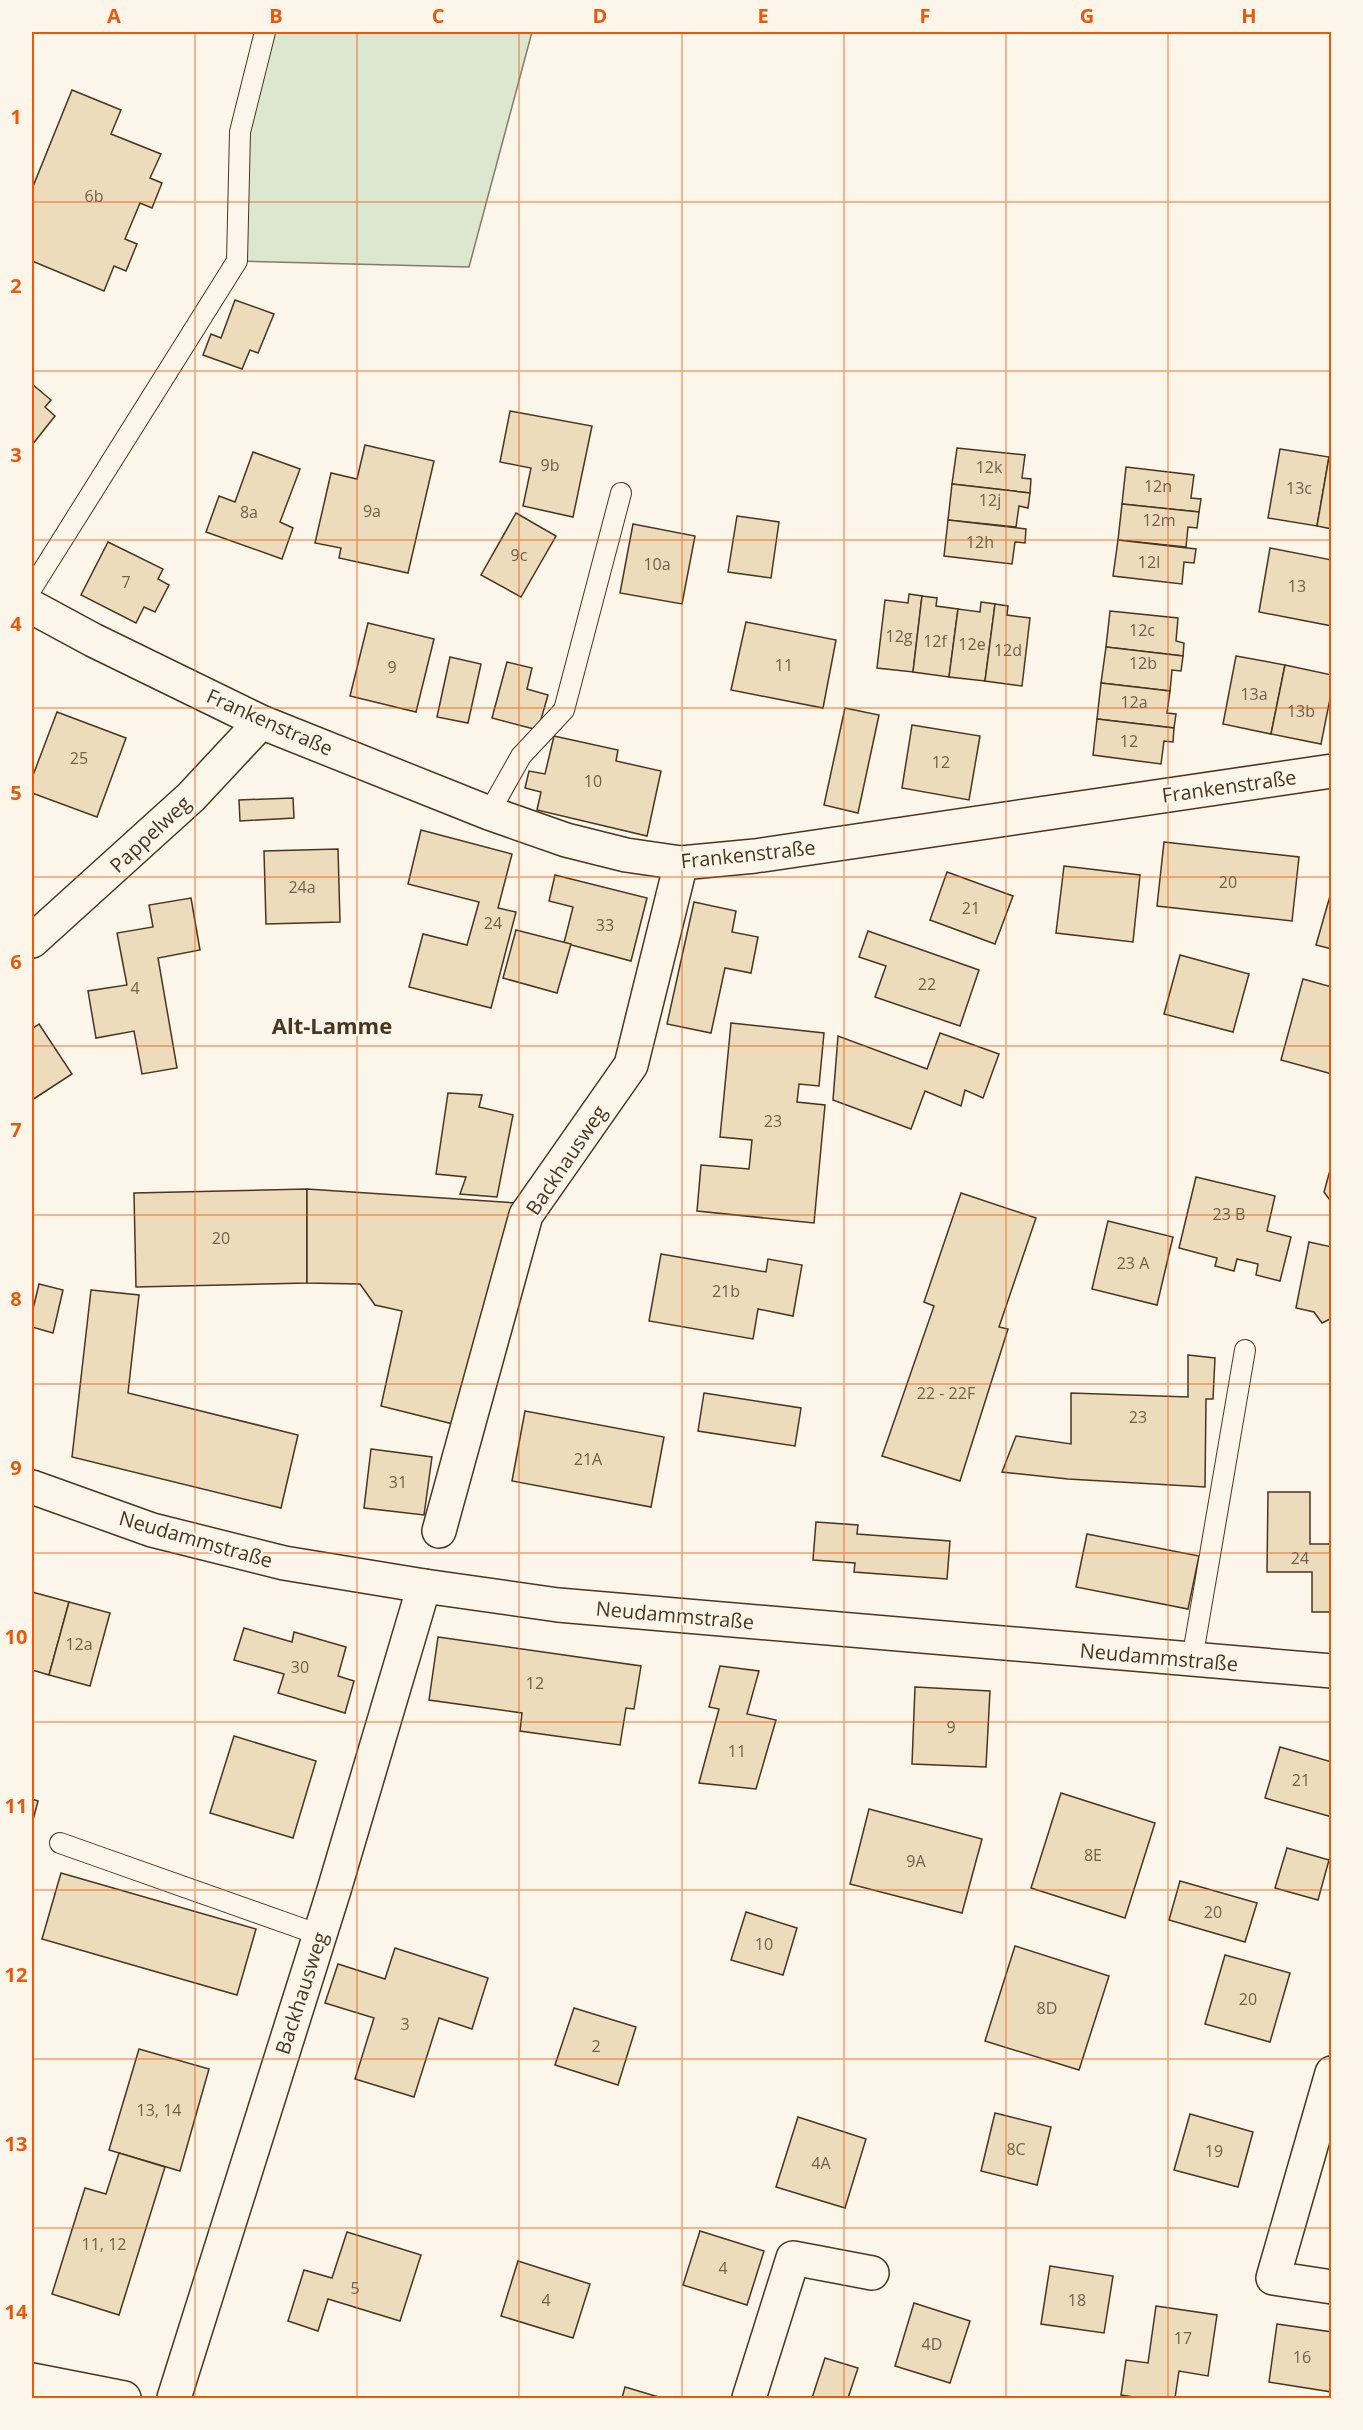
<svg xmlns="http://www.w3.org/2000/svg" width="1363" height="2430" font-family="'Open Sans',sans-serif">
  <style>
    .green { fill: #dce7d0; stroke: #887966; stroke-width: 1.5 }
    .building { fill: #ecdcbc; stroke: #4a3520; stroke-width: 1.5 }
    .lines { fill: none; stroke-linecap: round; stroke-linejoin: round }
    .service-casing { stroke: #4a3520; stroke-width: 22 }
    .minor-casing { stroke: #4a3520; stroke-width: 36 }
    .secondary-casing { stroke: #4a3520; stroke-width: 36 }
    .service { stroke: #fbf6e9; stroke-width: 20 }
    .minor { stroke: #fbf6e9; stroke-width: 33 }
    .secondary { stroke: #fbf6e9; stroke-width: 33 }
    .grid { fill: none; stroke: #e8590c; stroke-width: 1.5; stroke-opacity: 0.55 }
    .labels { text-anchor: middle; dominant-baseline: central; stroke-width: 4.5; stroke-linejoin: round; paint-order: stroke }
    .number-label { font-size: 16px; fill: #725f47 }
    .street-label { font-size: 20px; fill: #4a3520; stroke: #fbf6e9 }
    .quarter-label { font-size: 22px; font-weight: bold; fill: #4a3520; stroke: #fbf6e9 }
    .neatline { fill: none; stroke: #e8590c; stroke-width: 2 }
    .grid-label { font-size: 20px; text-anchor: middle; font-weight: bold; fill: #e8590c }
  </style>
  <rect width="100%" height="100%" fill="#fbf6e9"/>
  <polygon class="green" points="265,32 532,32 469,267 237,261 240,132"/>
  <g class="building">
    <polygon points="72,90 121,110 111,134 161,154 150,178 162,183 152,208 140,203 125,239 137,244 126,271 114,266 104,291 32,261 32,189"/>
    <polygon points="235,300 274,314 258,353 250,350 242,369 203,355 211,334 221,338"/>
    <polygon points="32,384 51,400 45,407 55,416 32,445"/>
    <polygon points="510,411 592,426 573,517 523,506 531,468 500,462"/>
    <polygon points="365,445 434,461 408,573 339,558 341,548 315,543 331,473 357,479"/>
    <polygon points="957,448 1025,455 1022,478 1031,479 1030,493 952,484"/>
    <polygon points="1280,449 1329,457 1317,526 1268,518"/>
    <polygon points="253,452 300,469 280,522 293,528 282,559 206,532 219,496 235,502"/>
    <polygon points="1329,457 1332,458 1332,529 1317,526"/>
    <polygon points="1126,467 1194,475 1191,498 1201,499 1199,512 1122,504"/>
    <polygon points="952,484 1030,493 1028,508 1019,506 1016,527 948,520"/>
    <polygon points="1122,504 1199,512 1197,528 1188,527 1186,547 1118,540"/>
    <polygon points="516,513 556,536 521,597 481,575"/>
    <polygon points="737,516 779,522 771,578 728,572"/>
    <polygon points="948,520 1026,529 1025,543 1015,542 1012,564 944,556"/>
    <polygon points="633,524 695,536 682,604 620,593"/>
    <polygon points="1118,540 1196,549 1194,563 1184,562 1182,584 1113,576"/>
    <polygon points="108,542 163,569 158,579 169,585 155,612 144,607 136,623 81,595"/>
    <polygon points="1270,548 1332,560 1332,626 1259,612"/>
    <polygon points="909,594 922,596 913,672 877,668 885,600 908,603"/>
    <polygon points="922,596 937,598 936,606 958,609 949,677 913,672"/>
    <polygon points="981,602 995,604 985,681 949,677 958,609 980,612"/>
    <polygon points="995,604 1008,606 1007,615 1030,618 1022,686 985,681"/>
    <polygon points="1110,611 1178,618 1176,641 1184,643 1183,656 1106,647"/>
    <polygon points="746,622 836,640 823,708 731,690"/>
    <polygon points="368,623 434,639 416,712 350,696"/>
    <polygon points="1106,647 1183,656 1181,671 1172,670 1170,691 1101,683"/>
    <polygon points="1236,656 1285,665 1271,734 1223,724"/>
    <polygon points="450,657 481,664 468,723 437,717"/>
    <polygon points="507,662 532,668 527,689 548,695 538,730 492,718"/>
    <polygon points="1285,665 1332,675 1332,689 1321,744 1271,734"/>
    <polygon points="1101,683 1170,691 1167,713 1176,714 1174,728 1097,719"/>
    <polygon points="845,708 879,715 858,813 824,805"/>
    <polygon points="57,712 126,738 97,817 32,793 32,778"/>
    <polygon points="1097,719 1174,728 1173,742 1164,741 1161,764 1093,755"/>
    <polygon points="912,725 980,736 969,800 902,788"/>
    <polygon points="554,736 618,750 616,761 661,771 647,836 537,810 541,792 525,788 529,771 545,774"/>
    <polygon points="293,798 294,818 240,821 239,800"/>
    <polygon points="421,830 512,854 498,908 516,912 491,1008 409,987 423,934 467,945 479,902 408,884"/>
    <polygon points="1164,842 1299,857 1292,921 1157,906"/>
    <polygon points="338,849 340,922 266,924 264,851"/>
    <polygon points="1064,866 1140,875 1133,942 1056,933"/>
    <polygon points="947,872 1013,896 995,944 930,920"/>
    <polygon points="555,875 647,898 631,961 564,943 573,907 549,901"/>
    <polygon points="1332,889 1332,949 1316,945"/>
    <polygon points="191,898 200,950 158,958 177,1068 142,1074 134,1031 96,1038 88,991 127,985 117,933 153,927 149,905"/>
    <polygon points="694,902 736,911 732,932 758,937 751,973 725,968 711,1033 667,1024"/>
    <polygon points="516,930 571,944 557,993 503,978"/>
    <polygon points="868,931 979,970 960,1026 875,997 886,966 859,957"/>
    <polygon points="1180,955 1249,974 1233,1032 1164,1014"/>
    <polygon points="1303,979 1332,987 1332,1074 1281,1060"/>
    <polygon points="731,1023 824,1033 819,1086 799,1084 797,1102 825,1105 814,1223 697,1211 701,1165 749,1169 752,1140 720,1137"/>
    <polygon points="39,1024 72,1074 32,1100 32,1029"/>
    <polygon points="940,1033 999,1054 983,1098 965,1090 961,1106 925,1091 911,1129 833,1100 838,1036 927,1069"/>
    <polygon points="448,1093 482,1095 479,1107 513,1115 497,1197 460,1194 466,1177 436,1174"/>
    <polygon points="1332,1163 1332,1203 1324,1192"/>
    <polygon points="1196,1177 1275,1196 1267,1231 1291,1237 1280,1281 1256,1275 1258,1264 1237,1259 1234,1271 1215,1266 1217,1258 1179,1248"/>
    <polygon points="307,1189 307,1283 136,1287 134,1193"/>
    <polygon points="307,1189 517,1203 457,1425 381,1406 402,1311 375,1305 360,1284 307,1283"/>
    <polygon points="961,1193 1036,1218 999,1327 1008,1329 960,1481 882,1456 934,1306 924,1302"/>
    <polygon points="1108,1221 1173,1237 1157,1305 1092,1289"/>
    <polygon points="1309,1242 1332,1247 1332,1318 1322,1323 1314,1312 1296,1308"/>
    <polygon points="661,1254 766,1272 768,1259 802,1265 793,1316 758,1309 753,1339 649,1321"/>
    <polygon points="39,1284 63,1290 53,1333 32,1327 32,1313"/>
    <polygon points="91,1290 139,1295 128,1393 298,1435 281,1508 72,1457"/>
    <polygon points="1188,1355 1215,1358 1213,1399 1206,1399 1205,1487 1068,1479 1002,1472 1016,1436 1071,1444 1071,1393 1188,1397"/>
    <polygon points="704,1393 801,1408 795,1446 698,1431"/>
    <polygon points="525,1411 664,1437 651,1507 512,1481"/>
    <polygon points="371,1449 432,1457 424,1515 364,1508"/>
    <polygon points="1268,1492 1310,1492 1310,1544 1332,1544 1332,1612 1312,1612 1312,1572 1267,1572"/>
    <polygon points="816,1522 858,1525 857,1534 950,1541 947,1579 854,1572 855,1563 813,1560"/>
    <polygon points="1087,1534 1199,1556 1188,1609 1076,1587"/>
    <polygon points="32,1592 69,1602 49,1675 32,1670"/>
    <polygon points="69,1602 110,1613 90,1686 49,1675"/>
    <polygon points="244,1628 292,1642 294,1632 346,1647 338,1676 354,1681 345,1713 278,1693 284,1674 234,1660"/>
    <polygon points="438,1637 641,1666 634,1709 626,1708 620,1745 520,1731 522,1713 429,1700"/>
    <polygon points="720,1666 759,1671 747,1714 776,1720 756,1789 699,1783 719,1709 709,1707"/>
    <polygon points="915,1687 990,1691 986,1767 912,1764"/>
    <polygon points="234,1736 316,1761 293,1838 210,1813"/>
    <polygon points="1280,1747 1332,1762 1332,1817 1265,1798"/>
    <polygon points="1061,1793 1155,1823 1125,1918 1031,1888"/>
    <polygon points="32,1799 38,1801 32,1824"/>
    <polygon points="869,1809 982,1839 962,1913 850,1884"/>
    <polygon points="1287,1848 1329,1860 1318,1900 1275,1888"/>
    <polygon points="61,1873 256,1929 237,1995 42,1939"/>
    <polygon points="1180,1881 1257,1903 1245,1942 1169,1920"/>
    <polygon points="746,1912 797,1928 783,1975 731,1960"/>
    <polygon points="1015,1946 1109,1976 1079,2070 985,2041"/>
    <polygon points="395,1948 488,1978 472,2029 439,2018 414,2097 355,2079 374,2018 325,2003 338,1964 385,1979"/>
    <polygon points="1225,1955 1290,1973 1270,2042 1205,2024"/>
    <polygon points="574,2008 636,2027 618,2085 555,2065"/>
    <polygon points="139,2049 209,2069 180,2171 109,2150"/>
    <polygon points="995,2113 1051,2127 1037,2185 981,2171"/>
    <polygon points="1190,2114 1253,2132 1238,2187 1174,2170"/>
    <polygon points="798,2117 866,2139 845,2208 776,2187"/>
    <polygon points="119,2153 165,2167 119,2315 52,2294 85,2188 106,2194"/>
    <polygon points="700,2231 764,2251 747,2305 683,2285"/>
    <polygon points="347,2232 421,2255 400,2321 328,2299 318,2331 288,2321 304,2270 332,2278"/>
    <polygon points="518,2261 590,2284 573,2338 501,2316"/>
    <polygon points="1050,2266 1113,2276 1104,2333 1041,2324"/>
    <polygon points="914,2303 970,2321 950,2383 895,2366"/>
    <polygon points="1156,2306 1217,2315 1208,2376 1179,2371 1175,2398 1140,2398 1121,2395 1126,2360 1148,2363"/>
    <polygon points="1277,2324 1332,2332 1332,2392 1269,2382"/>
    <polygon points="825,2358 858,2368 848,2398 812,2398"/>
    <polygon points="625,2387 662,2398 622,2398"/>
  </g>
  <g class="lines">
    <g class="service-casing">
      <g id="service">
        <polyline points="32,588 237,261 240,132 265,32"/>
        <polyline points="489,813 521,756 564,710 621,493"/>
        <polyline points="1192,1660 1245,1350"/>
        <polyline points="60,1843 320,1935"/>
      </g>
    </g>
    <g class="minor-casing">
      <g id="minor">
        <polyline points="32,607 93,640 261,722 489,813 566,840 626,855 681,863 755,856 1332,771"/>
        <polyline points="32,941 191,797 261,722"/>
        <polyline points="439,1531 526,1215 631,1065 681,863"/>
        <polyline points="1332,2073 1273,2278 1332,2287"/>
        <polyline points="32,2380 124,2398"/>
        <polyline points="174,2398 334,1890 424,1586"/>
        <polyline points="749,2398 793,2258 872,2273"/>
      </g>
    </g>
    <g class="secondary-casing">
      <polyline id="secondary" points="32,1487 152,1530 284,1563 424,1586 558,1605 1332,1671"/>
    </g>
    <use href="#service" class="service"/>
    <use href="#minor" class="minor"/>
    <use href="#secondary" class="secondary"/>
  </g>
  <path class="grid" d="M195 32V2398M357 32V2398M519 32V2398M682 32V2398M844 32V2398M1006 32V2398M1168 32V2398M32 202H1332M32 371H1332M32 540H1332M32 708H1332M32 877H1332M32 1046H1332M32 1215H1332M32 1384H1332M32 1553H1332M32 1722H1332M32 1890H1332M32 2059H1332M32 2228H1332"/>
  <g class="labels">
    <g class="number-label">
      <text x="94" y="196">6b</text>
      <text x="550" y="465">9b</text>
      <text x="989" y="467">12k</text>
      <text x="1158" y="486">12n</text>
      <text x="1299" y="488">13c</text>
      <text x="990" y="500">12j</text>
      <text x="372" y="511">9a</text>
      <text x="249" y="512">8a</text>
      <text x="1159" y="520">12m</text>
      <text x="980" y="542">12h</text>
      <text x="519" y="555">9c</text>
      <text x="1149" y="562">12l</text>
      <text x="657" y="564">10a</text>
      <text x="126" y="582">7</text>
      <text x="1297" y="586">13</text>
      <text x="1142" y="630">12c</text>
      <text x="899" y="636">12g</text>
      <text x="935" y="641">12f</text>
      <text x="972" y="644">12e</text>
      <text x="1008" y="650">12d</text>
      <text x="1143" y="663">12b</text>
      <text x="784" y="665">11</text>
      <text x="392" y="667">9</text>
      <text x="1254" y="694">13a</text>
      <text x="1134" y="702">12a</text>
      <text x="1301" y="711">13b</text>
      <text x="1129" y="741">12</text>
      <text x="79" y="758">25</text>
      <text x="941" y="762">12</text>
      <text x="593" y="781">10</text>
      <text x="1228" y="882">20</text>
      <text x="302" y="887">24a</text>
      <text x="971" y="908">21</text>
      <text x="493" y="923">24</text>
      <text x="605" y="925">33</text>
      <text x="927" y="984">22</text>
      <text x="135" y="988">4</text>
      <text x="773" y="1121">23</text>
      <text x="1229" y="1214">23 B</text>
      <text x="221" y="1238">20</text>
      <text x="1133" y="1263">23 A</text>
      <text x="726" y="1291">21b</text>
      <text x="946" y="1393">22 - 22F</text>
      <text x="1138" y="1417">23</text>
      <text x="588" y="1459">21A</text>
      <text x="398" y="1482">31</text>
      <text x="1300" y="1558">24</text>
      <text x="79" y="1644">12a</text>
      <text x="300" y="1667">30</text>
      <text x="535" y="1683">12</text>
      <text x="951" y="1727">9</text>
      <text x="737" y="1751">11</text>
      <text x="1301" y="1780">21</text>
      <text x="1093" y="1855">8E</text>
      <text x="916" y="1861">9A</text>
      <text x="1213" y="1912">20</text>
      <text x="764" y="1944">10</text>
      <text x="1248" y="1999">20</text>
      <text x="1047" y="2008">8D</text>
      <text x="405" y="2024">3</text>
      <text x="596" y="2046">2</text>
      <text x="159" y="2110">13, 14</text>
      <text x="1016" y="2149">8C</text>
      <text x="1214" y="2151">19</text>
      <text x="821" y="2163">4A</text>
      <text x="104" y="2244">11, 12</text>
      <text x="723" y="2268">4</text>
      <text x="355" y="2288">5</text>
      <text x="546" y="2300">4</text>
      <text x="1077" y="2300">18</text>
      <text x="1183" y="2338">17</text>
      <text x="932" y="2344">4D</text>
      <text x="1302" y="2357">16</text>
    </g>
    <g class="street-label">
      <text transform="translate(270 722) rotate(24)">Frankenstraße</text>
      <text transform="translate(1229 786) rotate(-8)">Frankenstraße</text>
      <text transform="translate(150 834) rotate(-43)">Pappelweg</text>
      <text transform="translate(748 854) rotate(-6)">Frankenstraße</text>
      <text transform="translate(566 1160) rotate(-56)">Backhausweg</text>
      <text transform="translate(196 1539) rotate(16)">Neudammstraße</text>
      <text transform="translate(675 1615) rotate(5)">Neudammstraße</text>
      <text transform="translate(1159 1657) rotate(5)">Neudammstraße</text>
      <text transform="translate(301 1993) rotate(-72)">Backhausweg</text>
    </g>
    <g class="quarter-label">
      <text x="332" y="1025">Alt-Lamme</text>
    </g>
  </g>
  <rect width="1363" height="2430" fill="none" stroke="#fbf6e9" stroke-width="66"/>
  <rect x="33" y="33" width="1297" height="2364" class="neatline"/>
  <g class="grid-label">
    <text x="114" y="23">A</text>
    <text x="276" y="23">B</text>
    <text x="438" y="23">C</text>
    <text x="600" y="23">D</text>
    <text x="763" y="23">E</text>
    <text x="925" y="23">F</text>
    <text x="1087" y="23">G</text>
    <text x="1249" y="23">H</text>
    <text x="16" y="124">1</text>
    <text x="16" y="293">2</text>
    <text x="16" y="462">3</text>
    <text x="16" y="631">4</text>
    <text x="16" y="800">5</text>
    <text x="16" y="969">6</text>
    <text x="16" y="1137">7</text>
    <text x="16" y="1306">8</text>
    <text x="16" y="1475">9</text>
    <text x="16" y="1644">10</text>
    <text x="16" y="1813">11</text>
    <text x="16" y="1982">12</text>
    <text x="16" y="2151">13</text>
    <text x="16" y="2319">14</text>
  </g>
</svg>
